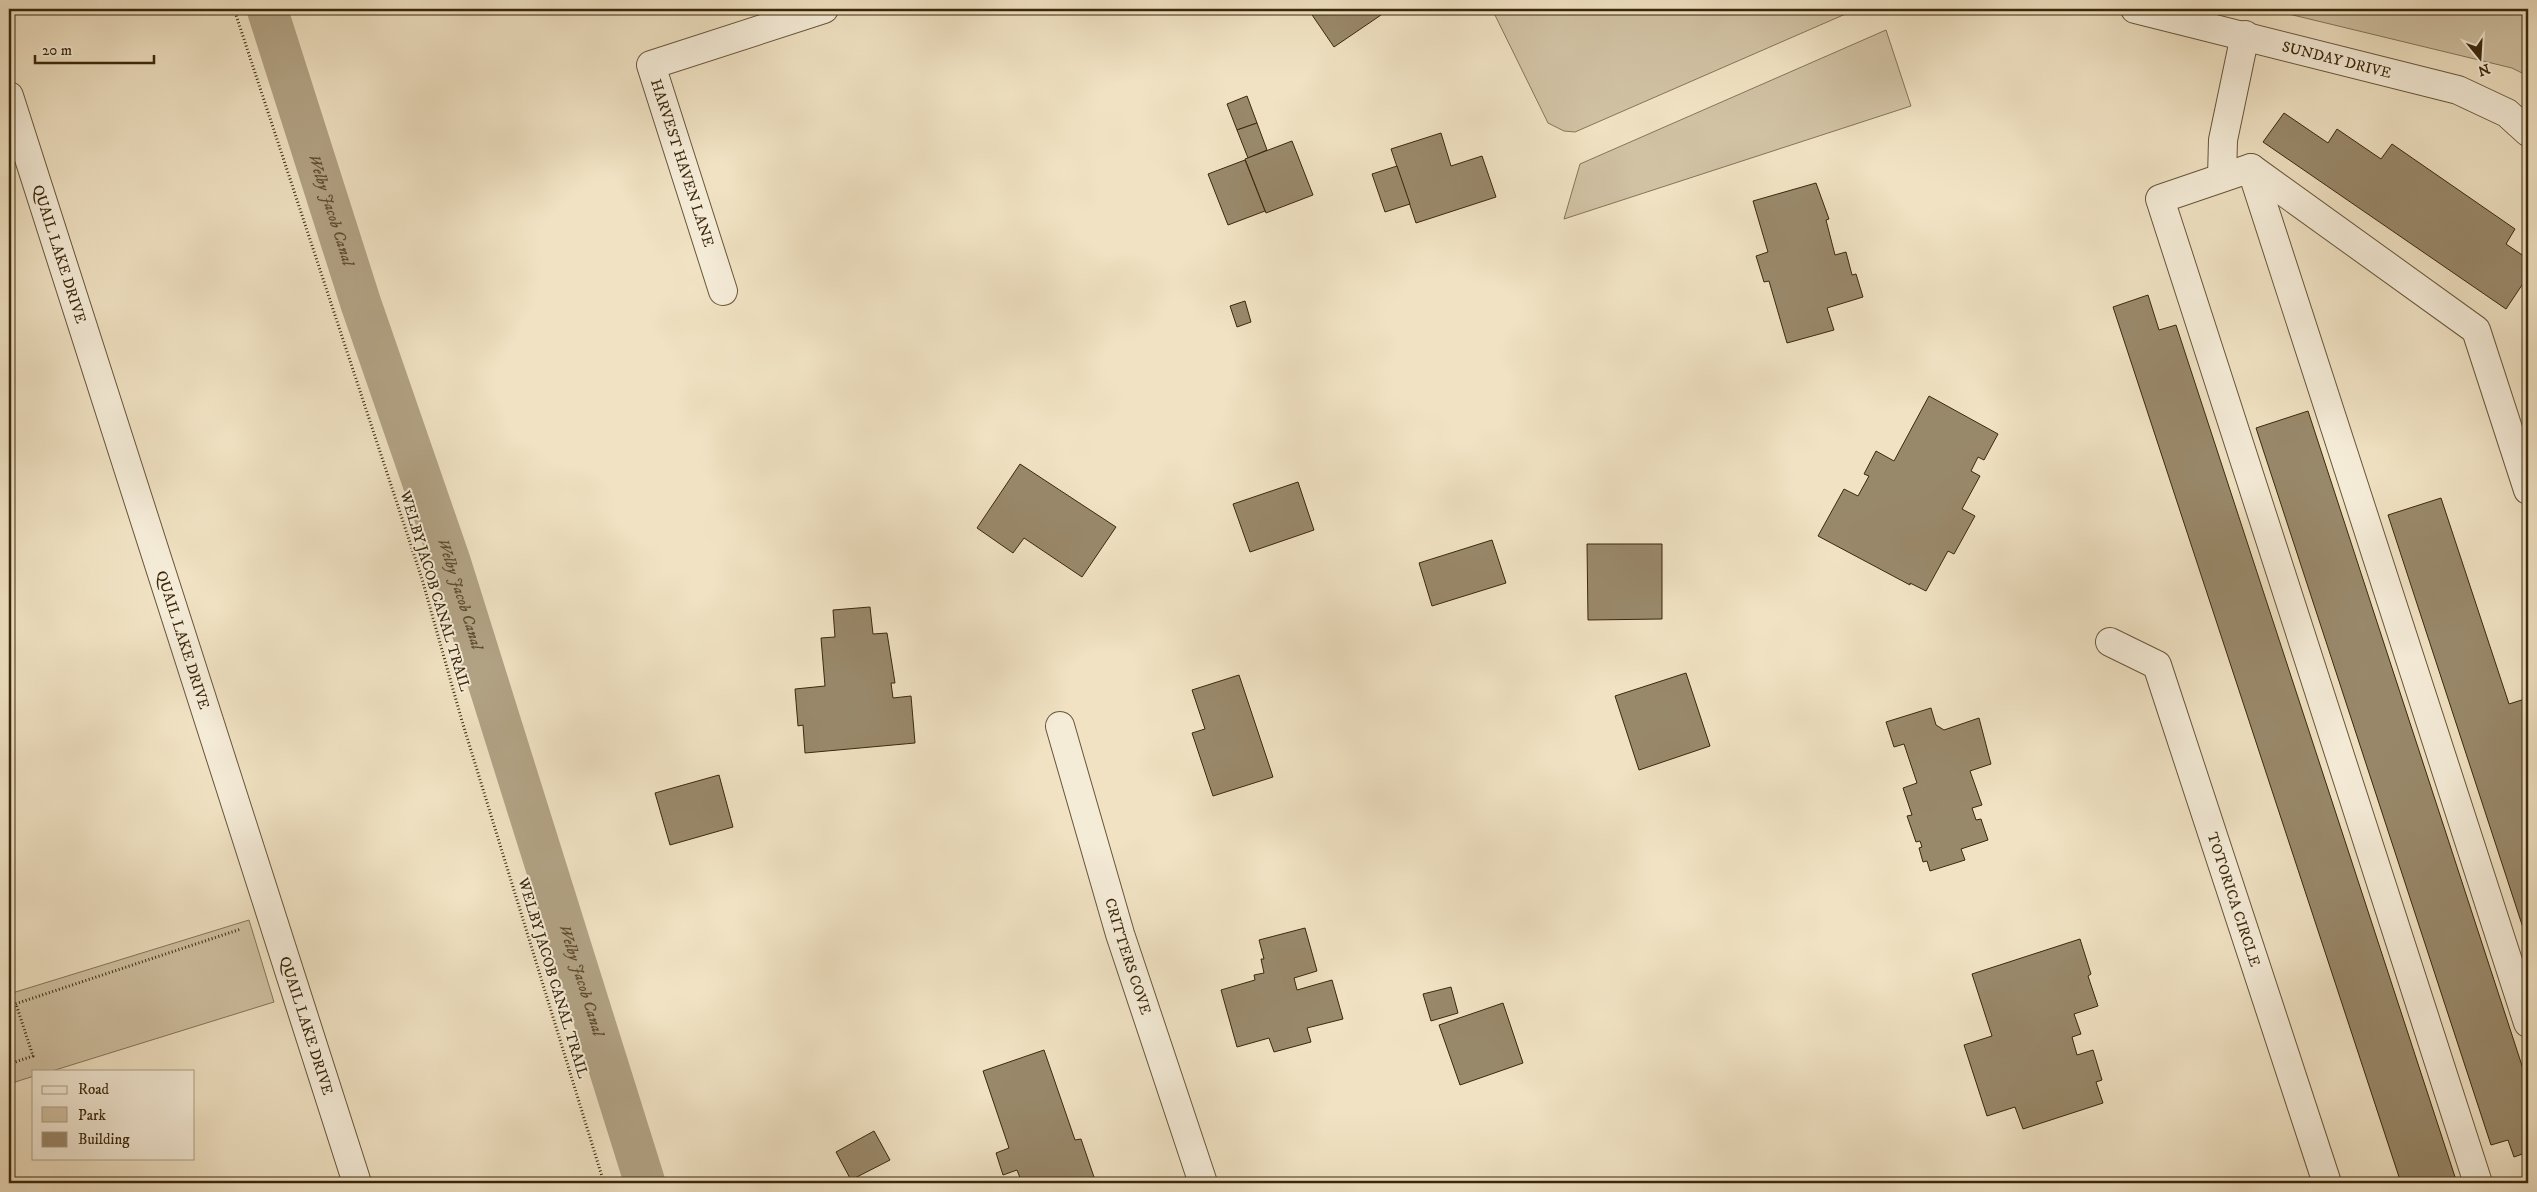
<svg xmlns="http://www.w3.org/2000/svg" width="2537" height="1192" font-family="'IM FELL DW Pica',serif">
  <style>
    .green { fill: #d1c2a4; stroke: #867558 }
    .lines { fill: none; stroke-linecap: round; stroke-linejoin: round }
    .canal { stroke: #b2a385; stroke-width: 41 }
    .building { fill: #99896b; stroke: #3b280c }
    .minor-casing { stroke: #68563a; stroke-width: 30 }
    .path { stroke: #3b280c; stroke-width: 3; stroke-dasharray: 1 2.5; stroke-linecap: butt }
    .minor { stroke: #f5ecd8; stroke-width: 28 }
    .labels { text-anchor: middle; dominant-baseline: central; stroke-width: 4; stroke-linejoin: round; paint-order: stroke }
    .street-label { font-size: 15px; fill: #3b280c; stroke: #f5ecd8 }
    .water-label { font-size: 16px; font-style: italic; fill: #5f4d30; stroke: #f5ecd8 }
  </style>
  <rect width="100%" height="100%" fill="#f0e2c3"/>
  <filter id="stains"><feTurbulence type="fractalNoise" baseFrequency=".004" numOctaves="4"/><feColorMatrix values="0 0 0 0 .2 0 0 0 0 .09 0 0 0 0 .02 0 0 0 .5 -.17"/></filter>
  <radialGradient id="worn" r=".72"><stop offset=".6" stop-color="#630" stop-opacity="0"/><stop offset="1" stop-color="#630" stop-opacity=".3"/></radialGradient>
  <g class="green">
    <polygon points="1492,9 1857,9 1575,132 1564,131 1548,123"/>
    <polygon points="2268,9 2516,9 2528,17 2528,76 2512,68"/>
    <polygon points="1886,30 1911,106 1564,219 1580,164"/>
    <polygon points="249,920 274,1002 52,1071 34,1071 34,1076 9,1084 9,994"/>
  </g>
  <g class="lines">
    <path class="canal" id="s1" d="M267 9 361 304 450 561 645 1183"/>
  </g>
  <g class="building">
    <polygon points="1308,9 1377,9 1381,15 1334,47"/>
    <polygon points="1247,96 1257,123 1237,130 1227,104"/>
    <polygon points="2284,113 2328,143 2337,129 2381,159 2392,144 2515,229 2506,244 2528,259 2528,276 2506,309 2263,142"/>
    <polygon points="1257,123 1267,150 1248,158 1237,130"/>
    <polygon points="1441,133 1451,166 1482,156 1496,197 1416,223 1391,149"/>
    <polygon points="1292,141 1313,195 1266,213 1245,159"/>
    <polygon points="1245,160 1265,211 1228,225 1208,174"/>
    <polygon points="1397,166 1410,204 1385,212 1372,174"/>
    <polygon points="1816,183 1829,219 1826,220 1835,255 1846,252 1852,275 1856,274 1863,297 1827,308 1834,330 1787,343 1769,281 1764,282 1756,256 1768,252 1753,201"/>
    <polygon points="2148,295 2159,330 2176,325 2457,1183 2401,1183 2113,307"/>
    <polygon points="1245,301 1251,322 1237,327 1230,306"/>
    <polygon points="1929,396 1998,434 1984,460 1978,457 1971,471 1980,476 1962,509 1975,516 1954,554 1948,551 1926,591 1910,583 1910,585 1818,536 1844,489 1858,496 1869,476 1864,474 1876,451 1894,461"/>
    <polygon points="2308,411 2528,1084 2528,1152 2514,1157 2508,1140 2491,1145 2256,428"/>
    <polygon points="1020,464 1116,527 1082,577 1024,538 1013,553 977,528"/>
    <polygon points="1298,482 1314,530 1250,552 1233,504"/>
    <polygon points="2441,498 2509,704 2528,698 2528,943 2388,515"/>
    <polygon points="1492,540 1506,583 1432,606 1419,563"/>
    <polygon points="1587,544 1662,544 1662,619 1588,620"/>
    <polygon points="870,607 873,634 887,633 895,683 891,683 893,698 911,696 915,743 805,753 803,725 798,726 795,689 825,686 821,638 835,637 833,610"/>
    <polygon points="1686,673 1710,746 1639,770 1615,696"/>
    <polygon points="1239,675 1273,777 1213,796 1192,733 1205,729 1192,690"/>
    <polygon points="1931,708 1936,725 1944,730 1979,718 1991,764 1970,771 1982,805 1972,808 1976,820 1981,819 1988,840 1961,849 1965,860 1930,871 1927,861 1923,862 1919,848 1922,847 1920,841 1916,842 1907,816 1912,815 1903,788 1917,783 1904,744 1894,747 1886,722"/>
    <polygon points="719,775 733,827 670,845 655,793"/>
    <polygon points="1305,928 1317,971 1294,978 1297,990 1332,980 1343,1019 1307,1028 1311,1042 1274,1052 1269,1038 1237,1047 1221,990 1255,980 1254,975 1264,973 1261,959 1264,959 1259,940"/>
    <polygon points="2080,939 2091,974 2088,976 2098,1006 2074,1014 2081,1034 2072,1037 2077,1055 2093,1050 2102,1080 2096,1082 2103,1103 2023,1129 2015,1107 1987,1116 1964,1045 1992,1036 1972,974"/>
    <polygon points="1451,987 1458,1013 1431,1021 1423,994"/>
    <polygon points="1503,1003 1523,1063 1460,1085 1439,1025"/>
    <polygon points="1044,1050 1075,1140 1081,1139 1096,1183 1022,1183 1017,1170 1003,1175 996,1153 1009,1148 983,1071"/>
    <polygon points="874,1131 890,1160 851,1180 836,1152"/>
  </g>
  <g class="lines">
    <g class="minor-casing">
      <g id="minor">
        <path id="s2" d="M2135 9 2458 90 2507 113 2528 132"/>
        <path id="s3" d="M9 96 357 1183"/>
        <polyline points="2251,168 2528,1023"/>
        <polyline points="2222,177 2223,140 2245,35"/>
        <polyline points="723,291 651,65 824,9"/>
        <path id="s4" d="M2110 642 2157 665 2327 1183"/>
        <path id="s5" d="M1060 726 1120 934 1203 1183"/>
        <polyline points="2478,1183 2160,199 2251,168 2476,330 2528,490"/>
      </g>
    </g>
    <g class="path">
      <polyline points="234,9 422,579 462,721 604,1183"/>
      <polyline points="9,1006 241,929"/>
      <polyline points="9,1064 33,1056 16,1004"/>
    </g>
    <use href="#minor" class="minor"/>
  </g>
  <g class="labels">
    <g class="street-label">
      <text stroke="none"><textPath href="#s2" startOffset="208">SUNDAY DRIVE</textPath></text>
      <text transform="translate(682 163) rotate(72)">HARVEST HAVEN LANE</text>
      <text stroke="none"><textPath href="#s3" startOffset="166">QUAIL LAKE DRIVE</textPath></text>
      <text transform="translate(435 591) rotate(73)">WELBY JACOB CANAL TRAIL</text>
      <text stroke="none"><textPath href="#s3" startOffset="571">QUAIL LAKE DRIVE</textPath></text>
      <text stroke="none"><textPath href="#s4" startOffset="299">TOTORICA CIRCLE</textPath></text>
      <text stroke="none"><textPath href="#s5" startOffset="240">CRITTERS COVE</textPath></text>
      <text transform="translate(553 978) rotate(73)">WELBY JACOB CANAL TRAIL</text>
      <text stroke="none"><textPath href="#s3" startOffset="976">QUAIL LAKE DRIVE</textPath></text>
    </g>
    <g class="water-label">
      <text stroke="none"><textPath href="#s1" startOffset="211">Welby Jacob Canal</textPath></text>
      <text stroke="none"><textPath href="#s1" startOffset="616">Welby Jacob Canal</textPath></text>
      <text stroke="none"><textPath href="#s1" startOffset="1021">Welby Jacob Canal</textPath></text>
    </g>
  </g>
  <rect width="2537" height="1192" fill="none" stroke="#f0e2c3" stroke-width="30"/>
  <rect x="10" y="10" width="2517" height="1172" fill="none" stroke="#3b280c" stroke-width="2.5"/>
  <rect x="15" y="15" width="2507" height="1162" fill="none" stroke="#3b280c"/>
  <rect x="32" y="1070" width="162" height="90" fill="#f5ecd8" stroke="#ab9e86"/>
  <rect x="42" y="1086" width="25" height="8" fill="#f5ecd8" stroke="#ab9e86"/>
  <text x="78" y="1094" font-size="15" fill="#3b280c">Road</text>
  <rect x="42" y="1107" width="25" height="15" fill="#d1c2a4" stroke="#ab9e86"/>
  <text x="78" y="1120" font-size="15" fill="#3b280c">Park</text>
  <rect x="42" y="1132" width="25" height="15" fill="#99896b" stroke="#ab9e86"/>
  <text x="78" y="1144" font-size="15" fill="#3b280c">Building</text>
  <g transform="translate(2480 58) rotate(162)" stroke="#f5ecd8" stroke-width="4" paint-order="stroke">
  <path d="M0-4L9 19L0 12L-9 19Z" fill="#3b280c"/>
  <text y="-8" font-size="14" font-weight="bold" text-anchor="middle" fill="#3b280c">N</text>
  </g>
  <path d="M35 55v8h119v-8" fill="none" stroke="#3b280c" stroke-width="2.5"/>
  <text x="42" y="55" font-size="15" fill="#3b280c" stroke="#f5ecd8" stroke-width="4" paint-order="stroke">20 m</text>
  <rect width="100%" height="100%" filter="url(#stains)"/>
  <rect width="100%" height="100%" fill="url(#worn)"/>
</svg>
